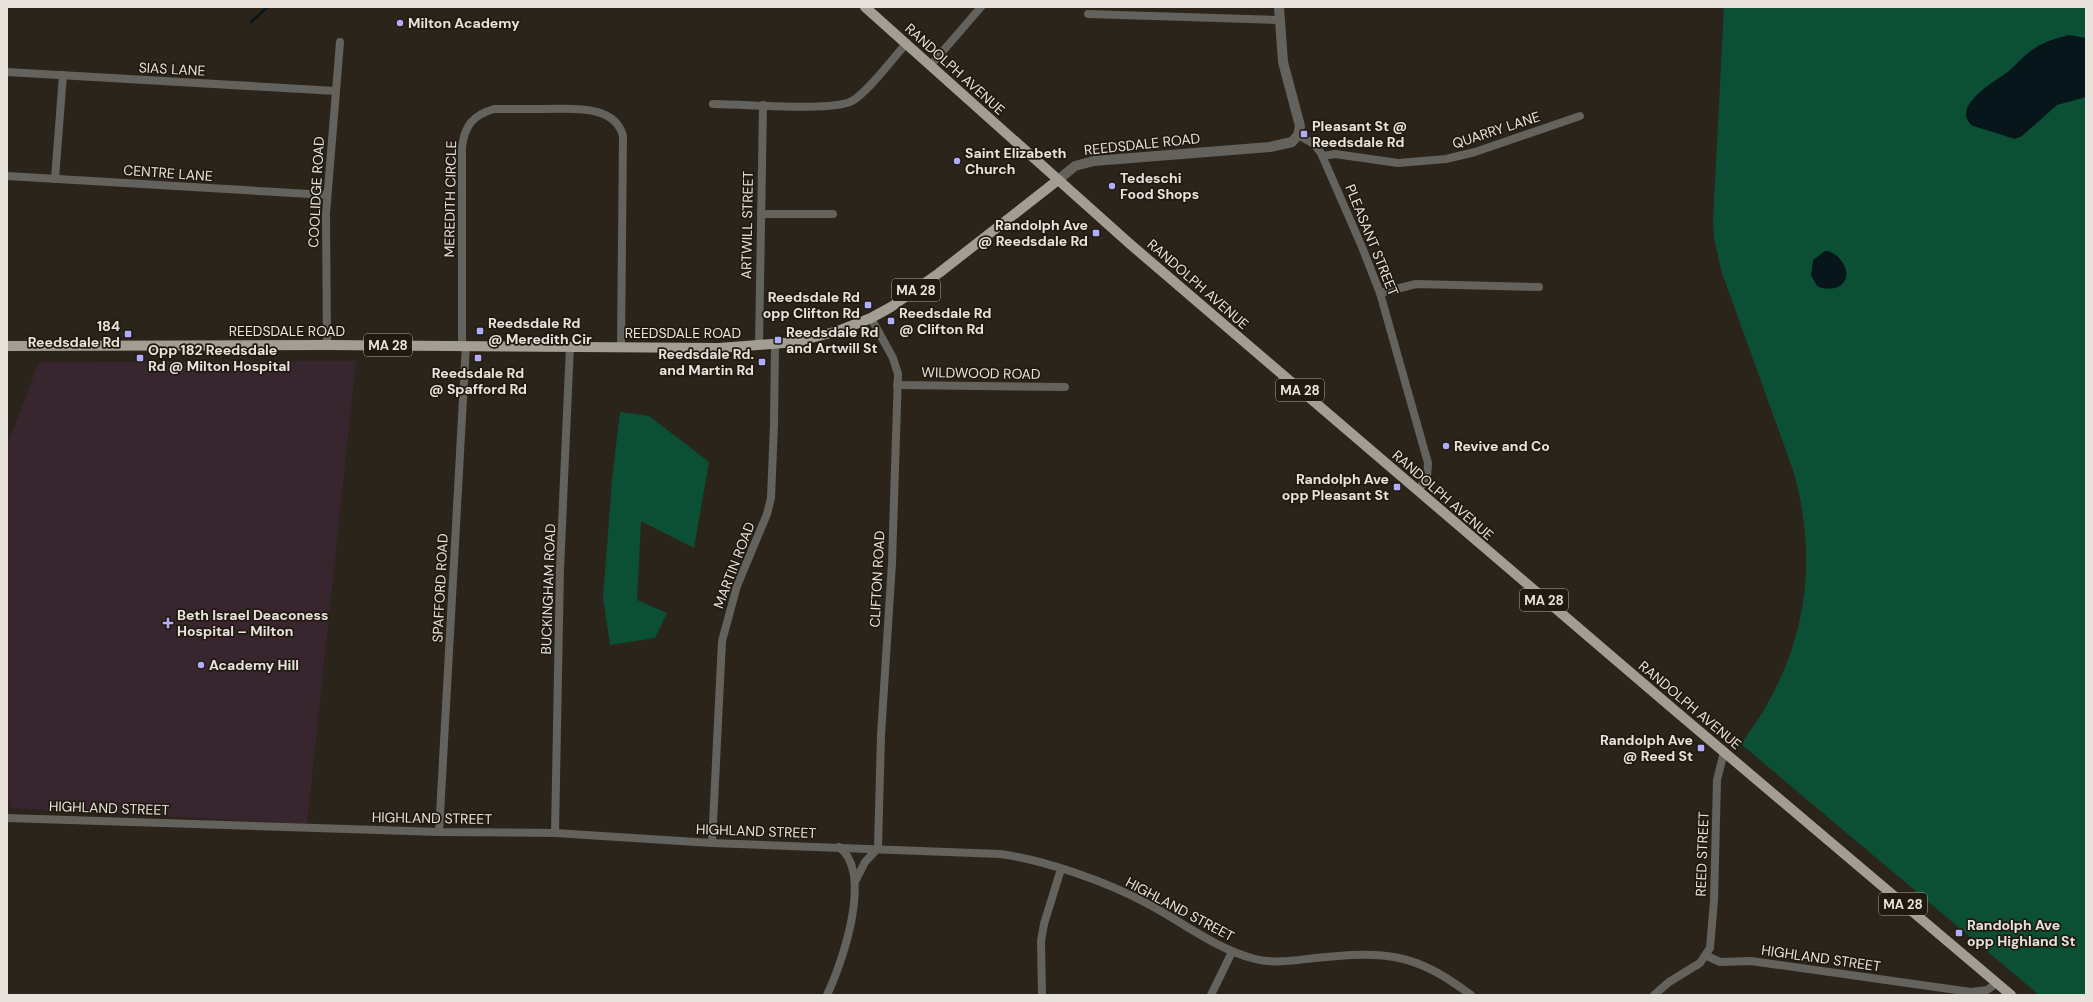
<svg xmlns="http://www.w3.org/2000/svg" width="2093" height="1002" font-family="'DM Sans',sans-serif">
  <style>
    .medical { fill: #38262e }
    .green { fill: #0b5034 }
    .water { fill: #07161a }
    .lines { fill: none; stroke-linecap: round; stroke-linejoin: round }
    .stream { stroke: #07161a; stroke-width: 2.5 }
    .minor { stroke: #64625c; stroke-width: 8 }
    .tertiary { stroke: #64625c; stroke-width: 10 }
    .primary { stroke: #a39e93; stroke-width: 10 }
    .poi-dot { fill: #b0aefa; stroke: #211a11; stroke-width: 1.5 }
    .labels { text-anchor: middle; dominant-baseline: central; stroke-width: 3.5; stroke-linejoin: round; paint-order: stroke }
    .shield { fill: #211a11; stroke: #aca7a0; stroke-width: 1 }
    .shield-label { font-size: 13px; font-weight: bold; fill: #e8e3dd }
    .poi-label { font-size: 14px; font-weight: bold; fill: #e8e3dd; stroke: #211a11; text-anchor: start }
    .street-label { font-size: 14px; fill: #e8e3dd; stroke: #211a11 }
  </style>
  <rect width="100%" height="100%" fill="#2b241a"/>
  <polygon class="medical" points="356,361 307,824 10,808 11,801 7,801 7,446 39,362"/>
  <g class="green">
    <path d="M1724 7H2086V995H2039L1741 744C1803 661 1821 573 1794 473L1721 270 1714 238 1713 221Z"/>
    <polygon points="620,412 649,416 709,462 694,548 641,521 637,600 667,613 655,638 610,645 603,598 612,480"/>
  </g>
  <g class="water">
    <path d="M2069 35 2086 38V97L2057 105 2022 136 2015 139 1973 126C1948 107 1997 80 2009 71 2020 61 2029 50 2042 44 2050 40 2060 37 2069 35Z"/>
    <path d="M1825 251C1836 250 1849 267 1846 277 1843 290 1827 291 1817 286L1811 275 1813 260Z"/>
  </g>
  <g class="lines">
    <polyline class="stream" points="251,22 268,7"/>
    <g class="minor">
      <polyline points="1088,14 1279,20"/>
      <polyline points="930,66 981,7"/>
      <polyline points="7,72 336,91"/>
      <path d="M713 104C741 104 832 112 852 101 869 91 892 59 906 44"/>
      <polyline points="1298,135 1314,144 1321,153 1362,247 1380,293 1428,463 1427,477 1418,491"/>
      <polyline points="1323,156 1335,154 1398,163 1446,159 1475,152 1580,116"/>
      <polyline points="7,176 327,195"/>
      <polyline points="55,179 63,75"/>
      <polyline points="761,214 833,214"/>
      <polyline points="1380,293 1416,284 1539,287"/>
      <polyline points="327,345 326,214 340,42"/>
      <path d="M462 345V148C464 126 473 115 494 109 511 109 529 109 546 109 571 109 615 104 623 136L621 347"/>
      <polyline points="759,346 763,105"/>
      <polyline points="897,385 1065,387"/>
      <path d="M7 818 439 832 555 833 712 843 1000 854C1045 860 1108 882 1148 904 1184 923 1216 949 1255 959 1275 964 1296 960 1315 958 1385 951 1414 952 1471 995"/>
      <polyline points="439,832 466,345"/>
      <polyline points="555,833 560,569 570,346"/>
      <polyline points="712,843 722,641 737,586 767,514 771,498 774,424 775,345"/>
      <polyline points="856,880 865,862 878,848 881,735 892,563 898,374 893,358 871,318"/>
      <polyline points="1707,956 1720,962 1751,961 1971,992 1987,990 1997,983"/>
      <path d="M827 995C842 963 874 873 839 847"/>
      <polyline points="1042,995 1041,941 1044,924 1061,869"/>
      <polyline points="1211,995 1232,952"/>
      <polyline points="1654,995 1669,982 1700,963 1710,948 1714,901 1717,780 1724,752"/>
    </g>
    <polyline class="tertiary" points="1058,180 1075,166 1094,161 1270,147 1292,142 1298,135 1300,126 1283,62 1279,7"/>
    <g class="primary">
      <polyline points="865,7 1130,244 1672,708 2011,995"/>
      <polyline points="7,346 327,345 719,348 796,342 838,331 871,318 891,307 939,273 1058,180"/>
    </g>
  </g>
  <g class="poi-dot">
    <circle cx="400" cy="23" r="4"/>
    <rect x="1300" y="130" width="8" height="8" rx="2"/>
    <circle cx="957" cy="161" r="4"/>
    <circle cx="1112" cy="186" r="4"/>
    <rect x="1092" y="229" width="8" height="8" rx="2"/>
    <rect x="864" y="301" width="8" height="8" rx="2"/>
    <rect x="887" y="317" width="8" height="8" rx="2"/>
    <rect x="476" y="327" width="8" height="8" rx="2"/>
    <rect x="124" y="330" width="8" height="8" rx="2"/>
    <rect x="774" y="336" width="8" height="8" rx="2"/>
    <rect x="136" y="354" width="8" height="8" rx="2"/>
    <rect x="474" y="354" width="8" height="8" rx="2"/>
    <rect x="758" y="358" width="8" height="8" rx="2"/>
    <circle cx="1446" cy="446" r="4"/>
    <rect x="1393" y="483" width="8" height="8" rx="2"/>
    <path d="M166 617h4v4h4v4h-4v4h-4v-4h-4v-4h4z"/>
    <circle cx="201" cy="665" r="4"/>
    <rect x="1697" y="744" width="8" height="8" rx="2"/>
    <rect x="1955" y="929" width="8" height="8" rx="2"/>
  </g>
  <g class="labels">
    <g class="shield">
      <rect x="892" y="279" width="48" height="22" rx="3"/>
      <rect x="364" y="334" width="48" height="22" rx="3"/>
      <rect x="1276" y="379" width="48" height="22" rx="3"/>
      <rect x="1520" y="589" width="48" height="22" rx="3"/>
      <rect x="1879" y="893" width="48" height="22" rx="3"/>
    </g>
    <g class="shield-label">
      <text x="916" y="290">MA 28</text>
      <text x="388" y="345">MA 28</text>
      <text x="1300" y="390">MA 28</text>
      <text x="1544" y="600">MA 28</text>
      <text x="1903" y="904">MA 28</text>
    </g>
    <g class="poi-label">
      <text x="408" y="23">Milton Academy</text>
      <text x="1312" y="126">Pleasant St @<tspan x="1312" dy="16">Reedsdale Rd</tspan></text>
      <text x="965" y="153">Saint Elizabeth<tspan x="965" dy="16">Church</tspan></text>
      <text x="1120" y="178">Tedeschi<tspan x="1120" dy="16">Food Shops</tspan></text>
      <text x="1088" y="225" text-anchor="end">Randolph Ave<tspan x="1088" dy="16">@ Reedsdale Rd</tspan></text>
      <text x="860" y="297" text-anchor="end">Reedsdale Rd<tspan x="860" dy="16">opp Clifton Rd</tspan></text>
      <text x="899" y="313">Reedsdale Rd<tspan x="899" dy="16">@ Clifton Rd</tspan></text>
      <text x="488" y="323">Reedsdale Rd<tspan x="488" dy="16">@ Meredith Cir</tspan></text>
      <text x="120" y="326" text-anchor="end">184<tspan x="120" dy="16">Reedsdale Rd</tspan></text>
      <text x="786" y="332">Reedsdale Rd<tspan x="786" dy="16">and Artwill St</tspan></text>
      <text x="148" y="350">Opp 182 Reedsdale<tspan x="148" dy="16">Rd @ Milton Hospital</tspan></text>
      <text x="754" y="354" text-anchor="end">Reedsdale Rd.<tspan x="754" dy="16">and Martin Rd</tspan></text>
      <text x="478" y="373" text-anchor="middle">Reedsdale Rd<tspan x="478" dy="16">@ Spafford Rd</tspan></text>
      <text x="1454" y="446">Revive and Co</text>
      <text x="1389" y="479" text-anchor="end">Randolph Ave<tspan x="1389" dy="16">opp Pleasant St</tspan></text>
      <text x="177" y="615">Beth Israel Deaconess<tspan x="177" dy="16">Hospital – Milton</tspan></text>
      <text x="209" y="665">Academy Hill</text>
      <text x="1693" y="740" text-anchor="end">Randolph Ave<tspan x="1693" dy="16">@ Reed St</tspan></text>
      <text x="1967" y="925">Randolph Ave<tspan x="1967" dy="16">opp Highland St</tspan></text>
    </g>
    <g class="street-label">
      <text transform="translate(172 69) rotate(3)">SIAS LANE</text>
      <text transform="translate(955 69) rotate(42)">RANDOLPH AVENUE</text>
      <text transform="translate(1496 130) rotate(-18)">QUARRY LANE</text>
      <text transform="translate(1142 144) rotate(-6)">REEDSDALE ROAD</text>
      <text transform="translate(168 173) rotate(4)">CENTRE LANE</text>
      <text transform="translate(316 192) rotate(-87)">COOLIDGE ROAD</text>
      <text transform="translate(450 199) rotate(-89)">MEREDITH CIRCLE</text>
      <text transform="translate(747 225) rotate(-89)">ARTWILL STREET</text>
      <text transform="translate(1372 240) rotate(68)">PLEASANT STREET</text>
      <text transform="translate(1198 284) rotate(41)">RANDOLPH AVENUE</text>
      <text x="287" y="331">REEDSDALE ROAD</text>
      <text x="683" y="333">REEDSDALE ROAD</text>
      <text transform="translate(981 373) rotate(1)">WILDWOOD ROAD</text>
      <text transform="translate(1443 495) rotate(41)">RANDOLPH AVENUE</text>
      <text transform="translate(734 565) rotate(-69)">MARTIN ROAD</text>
      <text transform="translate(877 579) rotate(-87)">CLIFTON ROAD</text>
      <text transform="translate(440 588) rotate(-87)">SPAFFORD ROAD</text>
      <text transform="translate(548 589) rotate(-88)">BUCKINGHAM ROAD</text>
      <text transform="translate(1690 705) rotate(40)">RANDOLPH AVENUE</text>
      <text transform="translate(109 808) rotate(2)">HIGHLAND STREET</text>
      <text transform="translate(432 818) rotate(1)">HIGHLAND STREET</text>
      <text transform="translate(756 831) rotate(2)">HIGHLAND STREET</text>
      <text transform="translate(1702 854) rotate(-88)">REED STREET</text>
      <text transform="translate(1180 909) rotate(28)">HIGHLAND STREET</text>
      <text transform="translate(1821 958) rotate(8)">HIGHLAND STREET</text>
    </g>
  </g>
  <rect width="2093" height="1002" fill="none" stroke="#e8e3dd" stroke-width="16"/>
</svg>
